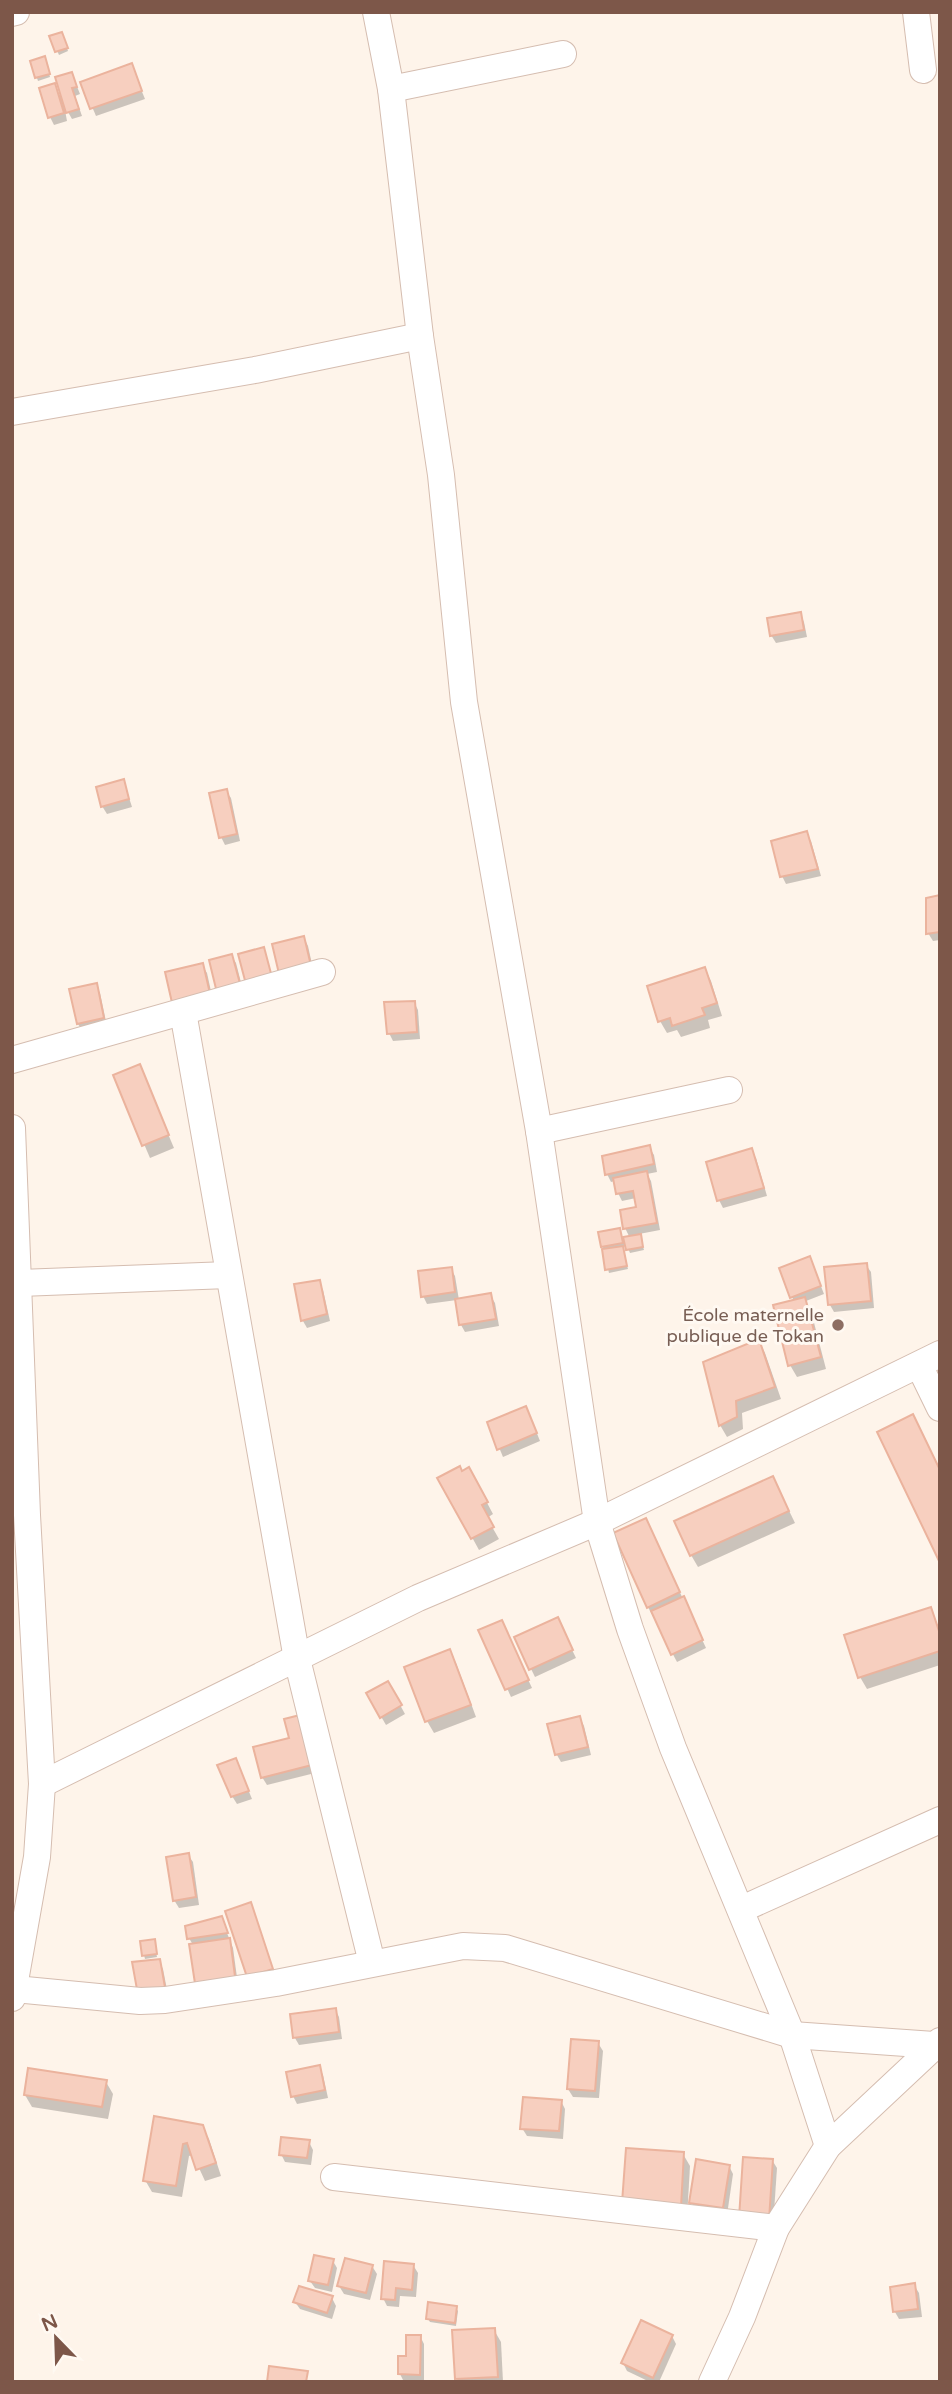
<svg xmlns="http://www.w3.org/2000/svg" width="952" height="2394" font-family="'Varela Round',sans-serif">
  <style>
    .shadow { fill: #0003 }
    .building { fill: #f7cfbf; stroke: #ebb39d; stroke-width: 2 }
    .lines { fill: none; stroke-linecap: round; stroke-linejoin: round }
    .minor-casing { stroke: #d5bdb0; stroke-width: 28 }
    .minor { stroke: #fff; stroke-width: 26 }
    .education-dot { fill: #8d6e63; stroke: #fff9f2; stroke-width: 2.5 }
    .labels { text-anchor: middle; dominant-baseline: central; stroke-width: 6; stroke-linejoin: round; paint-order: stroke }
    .education-label { font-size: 18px; fill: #785e54; stroke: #fff9f2; text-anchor: end }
  </style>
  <rect width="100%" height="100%" fill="#fef4ea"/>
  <g class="shadow">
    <polygon points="51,37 63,37 68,51 59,55"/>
    <polygon points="46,62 50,77 38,81 37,78"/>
    <polygon points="131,65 145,99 96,116 82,83"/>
    <polygon points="72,74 80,94 75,96 82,116 72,119 64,105 67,121 54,125 50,117 54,86 63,100"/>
    <polygon points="800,614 804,622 807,637 776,643 771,635"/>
    <polygon points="124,782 132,807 107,814 102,806"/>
    <polygon points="226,791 231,798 240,841 225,845 221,837"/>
    <polygon points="806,833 811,841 821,876 786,884 782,876"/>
    <polygon points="940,897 940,940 933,941 928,933"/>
    <polygon points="304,938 308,946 315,978 286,985"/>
    <polygon points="231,956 236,963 245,998 224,1004"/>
    <polygon points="202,965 207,973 214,1005 179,1014"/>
    <polygon points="705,969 711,981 722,1016 708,1020 710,1028 681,1037 677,1030 667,1033 660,1021 649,987"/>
    <polygon points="96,985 100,993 107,1026 83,1032 78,1024 71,991"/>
    <polygon points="414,1002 418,1010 420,1039 393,1041 389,1033"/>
    <polygon points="139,1066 174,1148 150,1158 115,1076"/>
    <polygon points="649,1147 654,1155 657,1172 647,1174 651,1181 660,1230 639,1234 644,1250 630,1253 627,1246 622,1247 628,1269 609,1273 603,1247 619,1230 622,1239 630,1238 625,1228 638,1209 636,1198 622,1201 618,1193 615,1181 611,1182 607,1174"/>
    <polygon points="751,1150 756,1158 767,1196 723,1208 719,1200"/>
    <polygon points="866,1265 871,1272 874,1308 834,1312 830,1305"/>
    <polygon points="813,1266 824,1294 806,1301 811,1311 826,1369 797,1377 790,1365 794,1301 792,1297"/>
    <polygon points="451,1269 455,1276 459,1300 490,1295 495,1303 499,1326 465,1332 461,1325 457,1300 427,1304 423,1296"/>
    <polygon points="319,1282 323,1290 330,1321 307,1328 303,1321"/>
    <polygon points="759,1341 765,1353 781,1399 742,1413 743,1429 727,1437 720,1425"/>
    <polygon points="530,1416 540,1441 503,1457 489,1423"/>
    <polygon points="469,1469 493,1514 487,1518 499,1539 479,1550 440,1479"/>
    <polygon points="779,1490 795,1523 698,1567 691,1555"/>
    <polygon points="646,1520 706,1648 677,1662 648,1607"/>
    <polygon points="930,1609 940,1630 940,1665 867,1689 860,1677"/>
    <polygon points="561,1627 576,1658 535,1677 516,1638"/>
    <polygon points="505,1630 532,1688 511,1697 481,1631"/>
    <polygon points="449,1651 456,1663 476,1717 434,1733 427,1721 406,1668"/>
    <polygon points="388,1683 405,1714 386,1725 368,1694"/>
    <polygon points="580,1718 584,1726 591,1755 561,1762 557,1755 549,1725"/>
    <polygon points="291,1739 315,1773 267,1785 262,1777"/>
    <polygon points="236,1760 252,1799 237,1804 232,1796"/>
    <polygon points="188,1855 193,1862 199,1905 179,1908 174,1900"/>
    <polygon points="250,1904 276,1977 253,1984"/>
    <polygon points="221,1918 233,1948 239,1992 193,1945 189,1938"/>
    <polygon points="154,1941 157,1957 145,1959 144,1955"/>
    <polygon points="159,1961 163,1969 169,2000 144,2003"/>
    <polygon points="335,2009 339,2017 342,2039 299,2045 295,2038"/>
    <polygon points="598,2043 603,2051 599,2098 573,2097 568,2089"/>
    <polygon points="319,2067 323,2075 328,2098 297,2104 293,2096"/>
    <polygon points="106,2082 113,2094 108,2119 32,2107 25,2095"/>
    <polygon points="561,2101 565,2109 563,2139 527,2136 522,2128"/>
    <polygon points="155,2118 202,2126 209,2139 221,2176 205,2181 193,2155 189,2156 182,2197 152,2192 145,2180"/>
    <polygon points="309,2142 313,2150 311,2165 285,2162 281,2154"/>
    <polygon points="683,2154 690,2166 687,2218 631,2215"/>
    <polygon points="772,2160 777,2168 773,2227 745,2225"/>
    <polygon points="729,2166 733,2174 727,2215 696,2210 691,2202"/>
    <polygon points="333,2261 337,2268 332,2292 315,2288 310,2281"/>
    <polygon points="413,2265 418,2273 416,2297 400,2296 399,2307 387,2306 383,2298"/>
    <polygon points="372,2266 377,2274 370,2300 344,2294 339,2286"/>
    <polygon points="914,2285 919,2293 922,2317 899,2319 895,2312"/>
    <polygon points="332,2298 336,2306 332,2319 300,2309 295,2302"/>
    <polygon points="456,2308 458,2311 456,2326 430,2322 428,2319"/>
    <polygon points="494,2330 501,2342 503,2382 458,2382 457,2378"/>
    <polygon points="420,2336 424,2344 424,2382 404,2382 400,2374"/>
    <polygon points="672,2336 676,2344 659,2382 650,2382 627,2371 623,2363"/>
  </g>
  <g class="building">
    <polygon points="62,32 68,48 55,52 49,36"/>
    <polygon points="45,56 50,74 35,78 30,61"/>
    <polygon points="132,63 142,91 90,109 80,82"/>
    <polygon points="72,72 77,87 72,88 79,109 66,113 55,77"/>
    <polygon points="55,83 64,113 48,118 39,88"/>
    <polygon points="801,612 804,630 770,636 767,618"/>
    <polygon points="124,779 129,799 101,807 96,787"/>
    <polygon points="227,789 237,834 219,838 209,793"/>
    <polygon points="807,831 818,869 780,877 771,841"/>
    <polygon points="940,895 940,932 926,934 926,898"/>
    <polygon points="304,936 312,970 280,978 272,944"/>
    <polygon points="264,947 273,981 247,988 238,954"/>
    <polygon points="232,954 242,991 218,997 209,960"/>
    <polygon points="203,963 211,998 173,1007 165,972"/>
    <polygon points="705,967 717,1003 702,1008 705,1015 672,1026 670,1018 658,1022 647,986"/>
    <polygon points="97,983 104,1018 77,1024 69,989"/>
    <polygon points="415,1001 417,1032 387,1034 384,1002"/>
    <polygon points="140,1064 169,1135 142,1146 113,1075"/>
    <polygon points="650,1145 654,1164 605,1175 602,1156"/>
    <polygon points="752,1148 764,1188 717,1201 706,1162"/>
    <polygon points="647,1171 657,1223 623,1229 620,1210 636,1207 633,1191 616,1194 613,1178"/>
    <polygon points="620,1228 623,1243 601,1247 598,1232"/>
    <polygon points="641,1234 643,1247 626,1250 623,1237"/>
    <polygon points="623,1246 627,1266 605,1270 602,1249"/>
    <polygon points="810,1256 821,1286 790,1298 779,1268"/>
    <polygon points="867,1263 871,1301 828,1305 824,1267"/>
    <polygon points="452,1267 455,1292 421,1297 418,1271"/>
    <polygon points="320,1280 327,1314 301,1321 294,1284"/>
    <polygon points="491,1293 496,1319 459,1325 455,1299"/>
    <polygon points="805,1297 821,1357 788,1366 773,1305"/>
    <polygon points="759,1339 775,1387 736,1401 737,1417 719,1426 703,1362"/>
    <polygon points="526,1406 537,1433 497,1450 487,1422"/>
    <polygon points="913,1414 940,1470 940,1563 877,1432"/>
    <polygon points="460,1466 462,1471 469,1467 488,1502 482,1505 494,1527 471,1539 437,1478"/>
    <polygon points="773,1476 789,1511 690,1556 674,1521"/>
    <polygon points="646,1518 680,1592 647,1608 613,1533"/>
    <polygon points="684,1596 703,1640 671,1655 651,1611"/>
    <polygon points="931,1607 940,1634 940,1651 858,1678 844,1635"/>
    <polygon points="558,1617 573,1650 529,1670 514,1637"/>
    <polygon points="502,1620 529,1680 505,1690 478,1630"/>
    <polygon points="450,1649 471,1705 425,1722 404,1667"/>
    <polygon points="388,1681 402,1705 380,1718 366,1693"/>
    <polygon points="300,1715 312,1765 261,1778 253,1747 289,1738 284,1719"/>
    <polygon points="580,1716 588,1747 555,1755 547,1724"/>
    <polygon points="236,1758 249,1791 231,1797 217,1765"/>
    <polygon points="189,1853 196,1897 173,1901 166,1857"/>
    <polygon points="251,1902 273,1969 247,1977 225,1911"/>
    <polygon points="222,1916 228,1933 187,1939 185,1926"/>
    <polygon points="230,1938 236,1984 196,1990 189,1944"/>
    <polygon points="155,1939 157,1954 142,1956 140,1941"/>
    <polygon points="160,1959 166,1993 138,1995 132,1962"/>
    <polygon points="336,2008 339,2032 293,2038 290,2014"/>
    <polygon points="571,2039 599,2041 595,2091 567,2089"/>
    <polygon points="320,2065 325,2090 291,2097 286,2072"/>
    <polygon points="28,2068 107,2080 102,2107 24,2095"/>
    <polygon points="523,2097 562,2100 559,2131 520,2129"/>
    <polygon points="154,2116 203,2125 216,2163 196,2170 187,2143 183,2144 176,2186 143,2181"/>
    <polygon points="281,2137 310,2140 307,2158 279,2155"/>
    <polygon points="626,2148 684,2152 681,2207 622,2203"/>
    <polygon points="743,2157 773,2159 769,2220 739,2218"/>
    <polygon points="696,2159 730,2165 723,2208 689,2203"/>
    <polygon points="314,2255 334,2259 328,2285 308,2281"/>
    <polygon points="345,2258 373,2265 366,2293 337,2286"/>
    <polygon points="384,2261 414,2264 412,2290 396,2288 395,2300 381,2299"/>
    <polygon points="915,2283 918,2309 893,2312 890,2287"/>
    <polygon points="299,2286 333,2296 327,2313 293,2302"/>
    <polygon points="428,2302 457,2306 455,2323 426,2319"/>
    <polygon points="641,2320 673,2335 653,2378 621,2363"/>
    <polygon points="495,2328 498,2377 455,2379 452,2330"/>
    <polygon points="406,2335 421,2335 420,2375 398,2374 398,2356 406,2356"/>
    <polygon points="269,2366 308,2371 306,2382 267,2382"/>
  </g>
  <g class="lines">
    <g class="minor-casing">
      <g id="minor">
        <polyline points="376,12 391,89 420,336 441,475 464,702 539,1131 597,1522 630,1629 673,1748 792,2035 828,2146"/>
        <polyline points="916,12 923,70"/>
        <polyline points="12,13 16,12"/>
        <polyline points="391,89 563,54"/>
        <polyline points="12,412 255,370 420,336"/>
        <polyline points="183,1012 297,1659 372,1963"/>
        <polyline points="12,1060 322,972"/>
        <polyline points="12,1128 27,1515 42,1784 37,1857 12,1998"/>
        <polyline points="539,1131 729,1090"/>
        <polyline points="20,1283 228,1275"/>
        <polyline points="919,1365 940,1408"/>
        <polyline points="42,1784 418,1598 597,1522 940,1354"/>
        <polyline points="742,1909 940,1820"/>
        <polyline points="15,1989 140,2001 165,2000 276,1983 463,1946 505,1948 792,2035 934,2045"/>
        <polyline points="334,2177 776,2228"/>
        <polyline points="712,2382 742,2317 776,2228 828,2146 940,2041"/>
      </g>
    </g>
    <use href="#minor" class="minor"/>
  </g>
  <circle class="education-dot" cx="838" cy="1325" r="7"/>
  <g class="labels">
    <g class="education-label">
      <text x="824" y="1315">École maternelle<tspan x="824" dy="21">publique de Tokan</tspan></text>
    </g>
  </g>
  <rect width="952" height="2394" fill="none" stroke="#7d5749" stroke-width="28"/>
  <g transform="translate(56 2338) rotate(337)" stroke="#fff9f2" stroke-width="5" paint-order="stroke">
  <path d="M0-5L12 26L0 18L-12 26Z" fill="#7d5749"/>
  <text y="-10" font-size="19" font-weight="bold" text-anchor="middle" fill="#7d5749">N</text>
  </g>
</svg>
